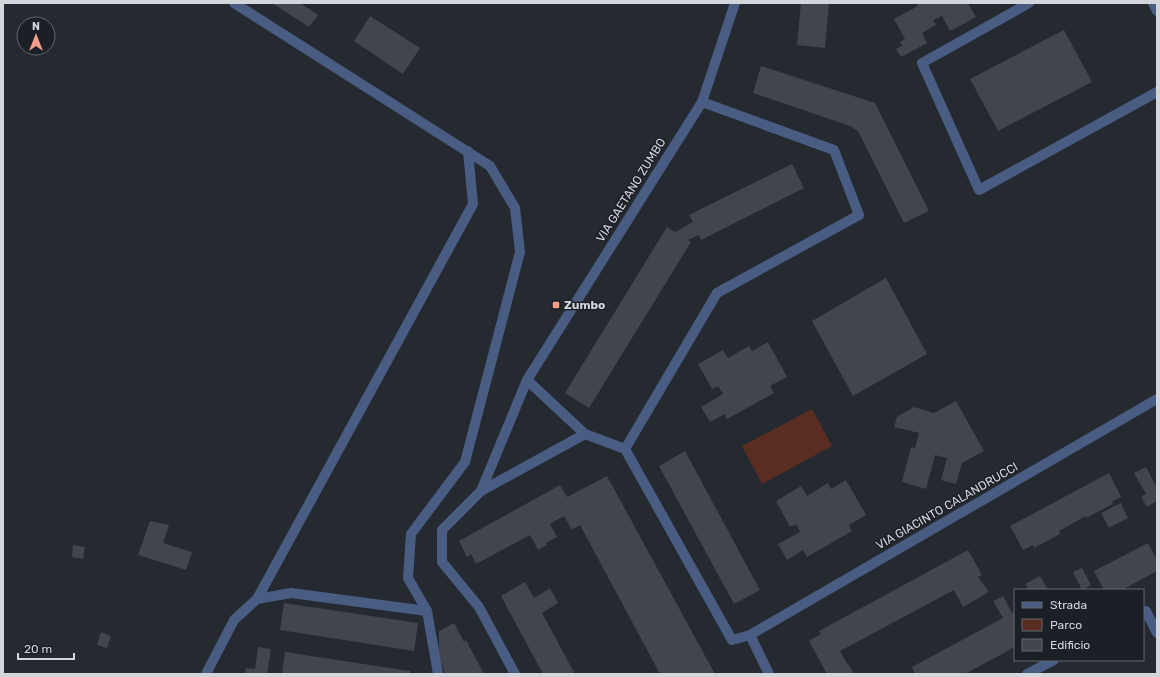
<svg xmlns="http://www.w3.org/2000/svg" width="1160" height="677" font-family="Rubik,sans-serif">
  <style>
    .green { fill: #5a2d22 }
    .building { fill: #41454d }
    .lines { fill: none; stroke-linecap: round; stroke-linejoin: round }
    .street { stroke: #495c82; stroke-width: 10 }
    .poi-dot { fill: #f49e8a; stroke: #1b1f26; stroke-width: 1.5 }
    .labels { text-anchor: middle; dominant-baseline: central; stroke-width: 3; stroke-linejoin: round; paint-order: stroke }
    .street-label { font-size: 12px; fill: #d2d5da; stroke: #1b1f26 }
    .poi-label { font-size: 12px; font-weight: bold; fill: #d2d5da; stroke: #1b1f26; text-anchor: start }
  </style>
  <rect width="100%" height="100%" fill="#252930"/>
  <polygon class="green" points="812,409 832,446 762,484 742,446"/>
  <g class="building">
    <polygon points="272,3 300,3 318,15 309,27"/>
    <polygon points="801,3 829,3 825,48 797,45"/>
    <polygon points="916,3 968,3 976,17 950,31 942,16 933,20 936,25 922,33 927,43 901,57 896,49 902,46 900,42 905,39 894,19 918,6"/>
    <polygon points="370,16 420,48 403,74 354,41"/>
    <polygon points="1064,30 1092,82 998,131 970,79"/>
    <polygon points="761,66 875,103 929,211 904,223 858,131 850,126 753,93"/>
    <polygon points="792,164 804,188 701,240 699,235 688,240 691,242 589,408 565,393 667,227 675,232 693,222 689,215"/>
    <polygon points="886,278 927,354 853,396 812,321"/>
    <polygon points="768,342 787,377 770,386 774,393 727,419 725,414 710,422 701,407 723,394 718,386 712,389 698,364 723,350 728,358 749,346 752,351"/>
    <polygon points="956,401 984,451 962,463 956,484 941,480 947,458 935,455 926,489 902,482 911,447 915,448 919,433 894,427 897,417 914,407 934,413"/>
    <polygon points="685,451 760,590 734,604 659,466"/>
    <polygon points="1146,467 1157,488 1157,501 1147,507 1141,497 1146,494 1134,473"/>
    <polygon points="1109,473 1121,497 1112,502 1113,504 1086,518 1086,516 1059,531 1060,534 1034,548 1033,545 1023,550 1010,526"/>
    <polygon points="607,476 715,674 660,674 580,525 572,530 564,516 550,524 557,537 546,543 547,545 538,550 530,535 476,564 471,554 467,557 459,541 560,485 567,497"/>
    <polygon points="846,480 866,515 849,525 852,531 807,557 803,550 787,560 778,544 800,532 796,524 790,527 776,501 801,486 807,496 828,483 831,489"/>
    <polygon points="1121,503 1128,518 1109,528 1101,513"/>
    <polygon points="150,521 169,525 163,543 192,552 186,570 138,555"/>
    <polygon points="1148,543 1157,560 1157,571 1122,590 1104,590 1094,571"/>
    <polygon points="73,545 85,547 83,559 72,557"/>
    <polygon points="968,550 982,575 978,577 989,592 963,607 954,590 840,651 848,665 849,665 854,674 827,674 809,641 821,634 819,631"/>
    <polygon points="1082,568 1091,585 1082,590 1073,572"/>
    <polygon points="1040,576 1048,590 1029,590 1025,584"/>
    <polygon points="525,582 534,598 550,588 558,603 542,613 575,674 543,674 501,596"/>
    <polygon points="1003,596 1012,613 1015,612 1015,647 965,674 915,674 912,667 1003,618 993,601"/>
    <polygon points="284,603 418,623 414,651 280,630"/>
    <polygon points="454,623 464,642 466,640 484,674 445,674 437,650 439,647 439,631"/>
    <polygon points="101,632 111,636 107,648 97,645"/>
    <polygon points="258,647 271,649 267,674 245,674 246,668 255,669"/>
    <polygon points="285,652 410,671 410,674 282,674"/>
  </g>
  <g class="lines">
    <g class="street">
      <polyline points="234,3 490,166 515,208 520,252 465,462 411,534 408,578 427,611 438,674"/>
      <polyline points="1029,3 922,63 979,190 1157,92"/>
      <polyline points="1153,3 1157,11"/>
      <polyline points="702,102 834,150 859,215 717,293 625,449 732,640 750,635 1157,399"/>
      <polyline points="527,380 585,434 625,449"/>
      <polyline points="481,491 527,380 702,102 735,3"/>
      <polyline points="257,599 291,593 427,611"/>
      <polyline points="1143,613 1146,611 1157,633"/>
      <polyline points="750,635 769,674"/>
      <polyline points="206,674 234,620 257,599 473,204 468,151"/>
      <polyline points="515,674 479,607 442,562 442,530 481,491 585,434"/>
      <polyline points="1027,674 1054,660"/>
    </g>
  </g>
  <rect class="poi-dot" x="552" y="301" width="8" height="8" rx="2"/>
  <g class="labels">
    <g class="street-label">
      <text transform="translate(631 190) rotate(-58)">VIA GAETANO ZUMBO</text>
      <text transform="translate(947 506) rotate(-30)">VIA GIACINTO CALANDRUCCI</text>
    </g>
    <g class="poi-label">
      <text x="564" y="305">Zumbo</text>
    </g>
  </g>
  <rect width="1160" height="677" fill="none" stroke="#d2d5da" stroke-width="8"/>
  <rect x="1014" y="589" width="130" height="72" fill="#1b1f26" stroke="#64686e"/>
  <rect x="1022" y="602" width="20" height="6" fill="#495c82" stroke="#64686e"/>
  <text x="1050" y="609" font-size="12" fill="#d2d5da">Strada</text>
  <rect x="1022" y="619" width="20" height="12" fill="#5a2d22" stroke="#64686e"/>
  <text x="1050" y="629" font-size="12" fill="#d2d5da">Parco</text>
  <rect x="1022" y="639" width="20" height="12" fill="#41454d" stroke="#64686e"/>
  <text x="1050" y="649" font-size="12" fill="#d2d5da">Edificio</text>
  <g transform="translate(36 36)"><circle r="19" fill="#1b1f26" stroke="#64686e"/>
  <path d="M0-3L7 15L0 10L-7 15Z" fill="#f49e8a"/>
  <text y="-6" font-size="11" font-weight="bold" text-anchor="middle" fill="#d2d5da">N</text>
  </g>
  <path d="M18 653v6h56v-6" fill="none" stroke="#d2d5da" stroke-width="2"/>
  <text x="24" y="653" font-size="12" fill="#d2d5da" stroke="#1b1f26" stroke-width="3" paint-order="stroke">20 m</text>
</svg>
